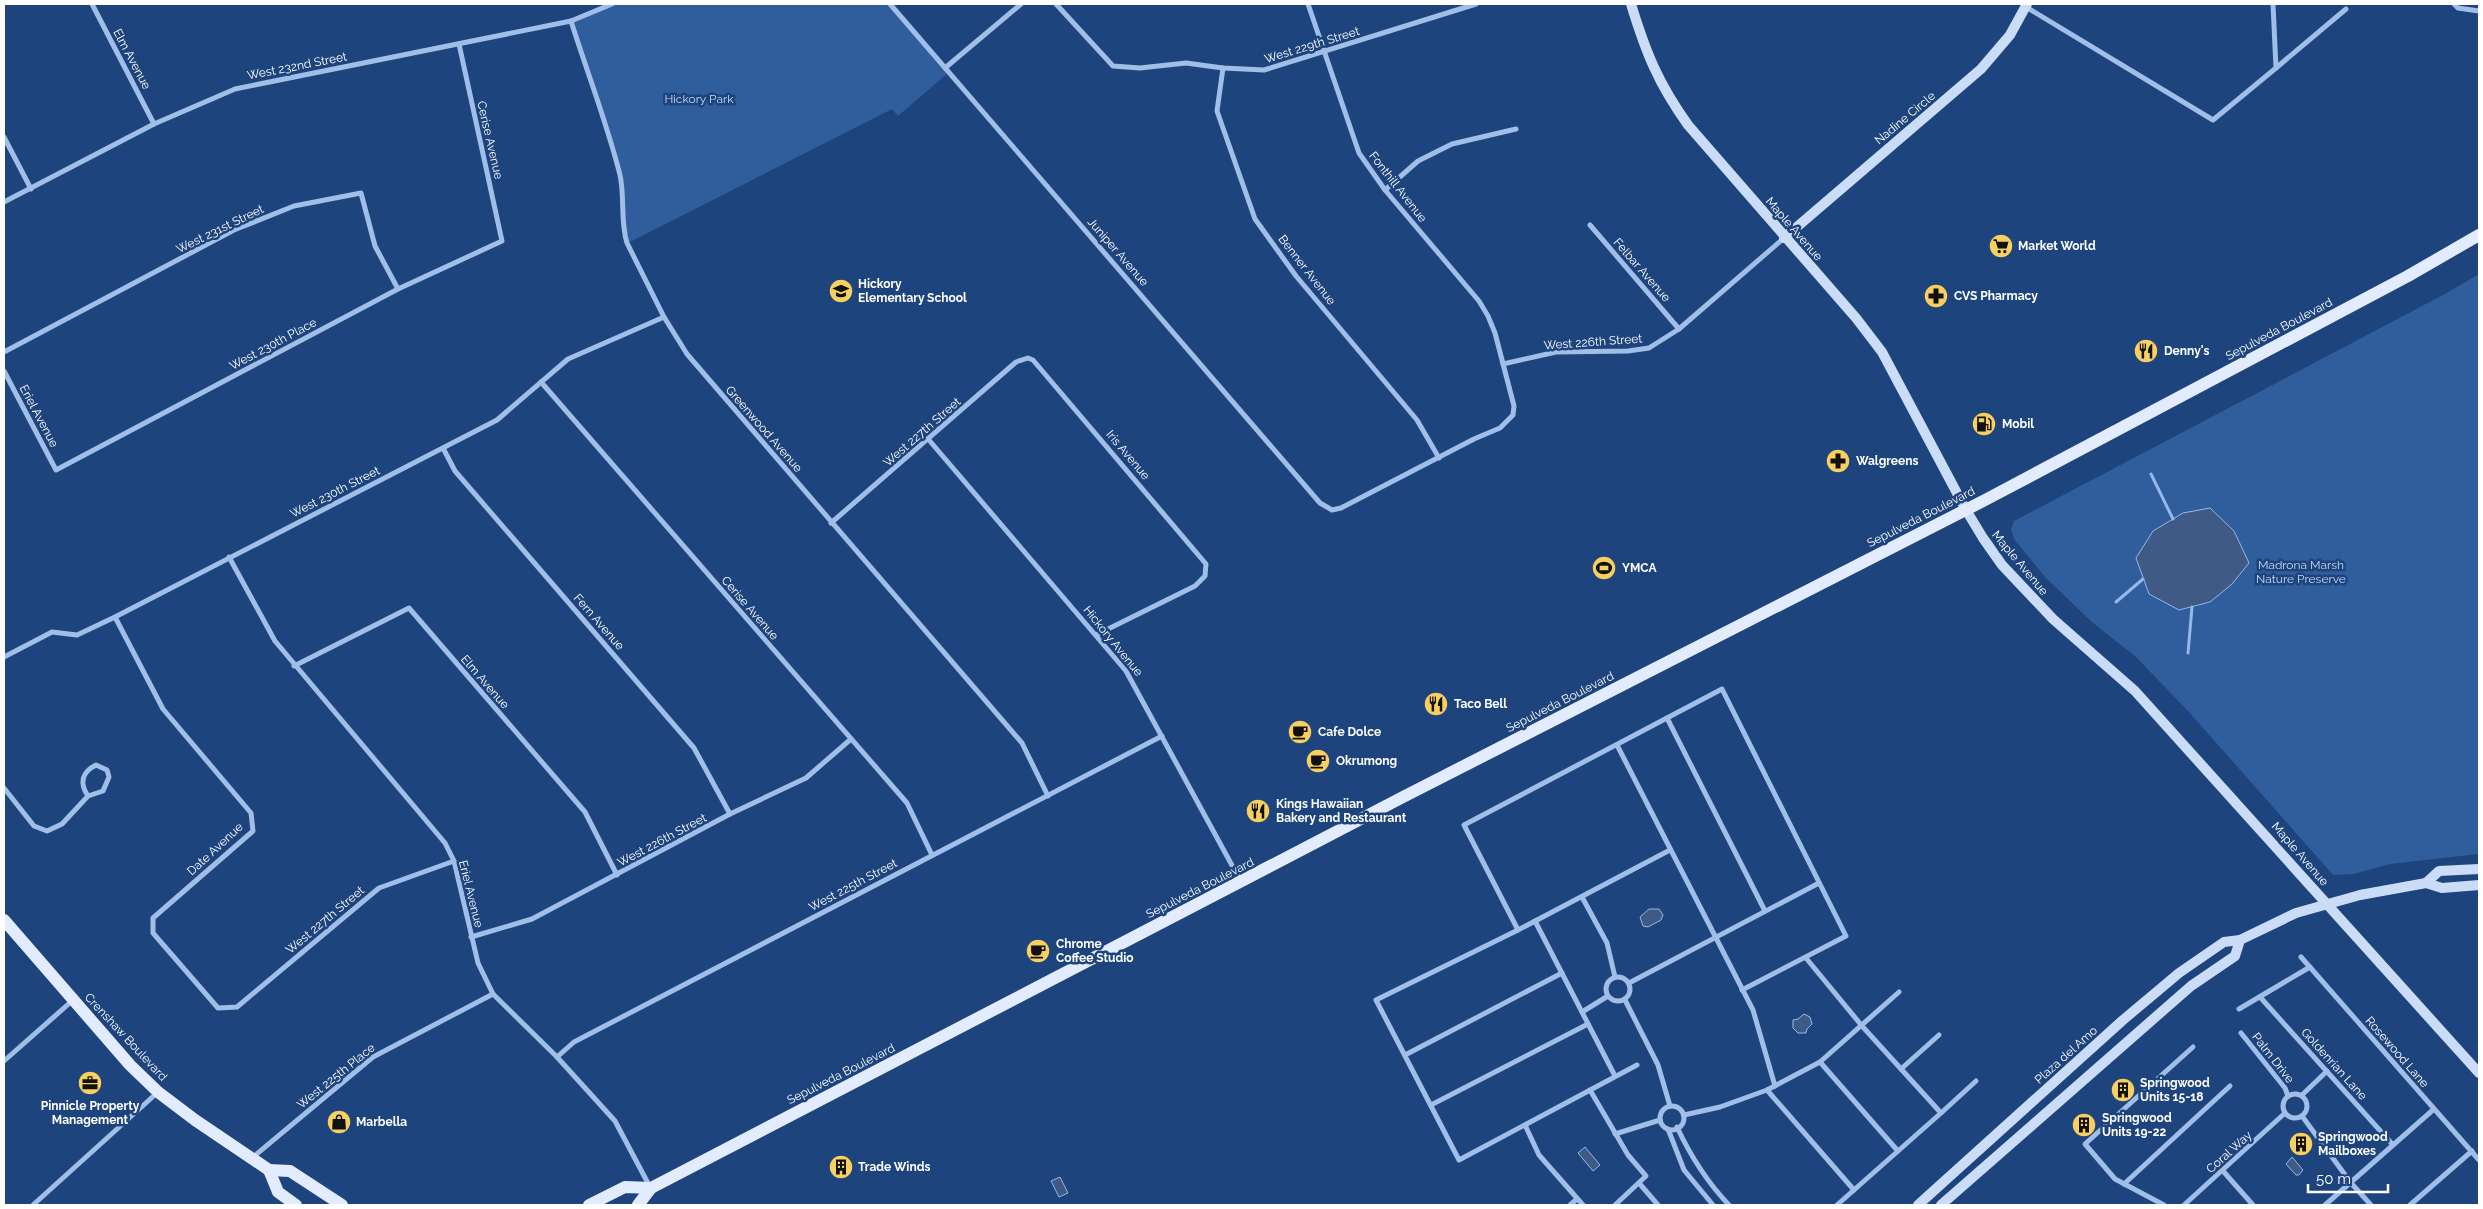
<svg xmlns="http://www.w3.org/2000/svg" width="2483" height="1209" font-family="Raleway,sans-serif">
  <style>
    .green { fill: #305d9c }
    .water { fill: #3f5b85; stroke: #94b8e9 }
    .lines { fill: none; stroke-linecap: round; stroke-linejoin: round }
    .stream { stroke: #94b8e9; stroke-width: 3 }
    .street { stroke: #a0bee8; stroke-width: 5 }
    .secondary { stroke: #cbdcf6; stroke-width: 10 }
    .primary { stroke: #e3ecfe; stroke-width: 12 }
    .labels { text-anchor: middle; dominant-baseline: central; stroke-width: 5; stroke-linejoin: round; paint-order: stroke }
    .street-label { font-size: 12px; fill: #fff; stroke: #1e447d }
    .park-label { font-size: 12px; fill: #c4d9f6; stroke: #1e447d }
    .poi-label { font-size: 12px; font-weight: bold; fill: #fff; stroke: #1e447d; text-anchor: start }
  </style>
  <rect width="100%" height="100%" fill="#1e447d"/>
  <g class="green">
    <polygon points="616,4 889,4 948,73 898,116 892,109 628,243 625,233 624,188 573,22"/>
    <polygon points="2479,274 2479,854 2390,864 2353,874 2333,875 2188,711 2135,656 2093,623 2046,578 2014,539 2011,529 2014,521 2443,295"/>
  </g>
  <g class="water">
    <polygon points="2210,508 2234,531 2249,563 2232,584 2210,602 2179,610 2149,594 2136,558 2153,531 2183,513"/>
    <polygon points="1649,909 1659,909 1663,915 1661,920 1648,927 1643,926 1640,917"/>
    <polygon points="1804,1014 1810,1017 1812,1024 1807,1029 1806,1033 1798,1033 1793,1028 1793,1020 1798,1019"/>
    <polygon points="1585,1147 1600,1165 1593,1171 1578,1153"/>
    <polygon points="2292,1157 2303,1170 2299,1175 2296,1175 2286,1164"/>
    <polygon points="1060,1177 1068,1193 1059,1197 1051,1181"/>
  </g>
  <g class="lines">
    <g class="stream">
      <polyline points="2151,474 2173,519"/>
      <polyline points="2116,602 2143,579"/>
      <polyline points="2188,653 2192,607"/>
    </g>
    <g class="street">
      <polyline points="92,4 154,124"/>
      <polyline points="890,4 1320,503 1332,510 1341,508 1474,439 1500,428 1513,415 1514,406 1495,333 1488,316 1479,301 1385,190 1359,153 1308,4"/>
      <polyline points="1056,4 1113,66 1140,68 1186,63 1223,68 1264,70 1476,4"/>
      <polyline points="2454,4 2458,8 2479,11"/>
      <polyline points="2026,7 2213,120 2276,68 2273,4"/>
      <path d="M571 21C587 72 607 123 620 175 625 197 620 221 627 243L664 317 687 354 1022 743 1048 796"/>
      <polyline points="945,68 1021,4"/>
      <polyline points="1223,68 1217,111 1255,219 1296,276 1417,420 1439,458"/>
      <polyline points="2276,68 2346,9"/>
      <polyline points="4,137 31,189"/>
      <polyline points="1385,190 1418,161 1452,144 1516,129"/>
      <polyline points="4,202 154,124 235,89 571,21 612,4"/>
      <polyline points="1590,225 1679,329"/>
      <polyline points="4,352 234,230 294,206 361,193 375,246 398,289"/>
      <polyline points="1503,364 1556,352 1628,351 1649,348 1679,329 1784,238"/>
      <polyline points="4,371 56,470 398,289 502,241 459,44"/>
      <polyline points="541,382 907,803 932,855"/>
      <polyline points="929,440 1126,671 1240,880"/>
      <polyline points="443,448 455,471 694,748 730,814"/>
      <polyline points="831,523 1016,362 1028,358 1033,360 1206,564 1205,576 1195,586 1096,635"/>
      <polyline points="229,557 275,641 445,843 454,861 478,963 493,994 557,1057 615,1121 650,1187"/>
      <polyline points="115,617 163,709 251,813 253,831 153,918 153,933 218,1008 237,1007 379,888 454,861"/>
      <polyline points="4,657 52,632 77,635 115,617 497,420 568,359 664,317"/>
      <polyline points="294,666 409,608 585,812 617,875"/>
      <polyline points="1667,718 1765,911"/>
      <polyline points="1617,745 1753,1010 1775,1086"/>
      <path d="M96 765 107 770 109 777 103 791 88 796C79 783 82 772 96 765Z"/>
      <polyline points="4,788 34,826 47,831 62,824 88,796"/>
      <polyline points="1582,897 1607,943 1615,977"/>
      <polyline points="1535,921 1615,1076"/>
      <polyline points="1518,930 1464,825 1722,689 1846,936 1742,990"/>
      <polyline points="471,937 532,919 730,814 806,778 851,739"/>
      <polyline points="2301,957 2479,1160"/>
      <polyline points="1806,958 1862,1026 1941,1113 1837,1205"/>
      <circle cx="1618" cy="989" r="12"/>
      <polyline points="1629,983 1819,883"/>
      <polyline points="2260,997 2393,1145"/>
      <polyline points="1625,1000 1658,1065 1670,1106"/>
      <polyline points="2239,1009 2310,967"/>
      <polyline points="1582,1012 1608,996"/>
      <polyline points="2241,1033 2285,1088 2288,1096"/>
      <polyline points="1405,1055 1562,973"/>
      <polyline points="557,1057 574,1042 1162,736"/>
      <polyline points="4,1061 73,1000"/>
      <polyline points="1820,1062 1897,1150"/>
      <polyline points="1637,1065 1459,1160 1376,1000 1518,930 1670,850"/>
      <polyline points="1901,1069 1939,1035"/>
      <polyline points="1590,1090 1628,1155 1646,1176 1615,1205"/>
      <polyline points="1767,1090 1854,1190"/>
      <circle cx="2295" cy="1106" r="12"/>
      <polyline points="2302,1095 2327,1071"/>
      <polyline points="1431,1105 1588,1024"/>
      <circle cx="1672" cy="1118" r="12"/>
      <polyline points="1941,1113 1976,1081"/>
      <polyline points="1684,1115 1720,1107 1767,1090 1820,1062 1899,992"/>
      <polyline points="2302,1116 2351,1183 2371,1205"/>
      <polyline points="1525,1125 1539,1155 1583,1205"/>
      <path d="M1677 1127C1691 1157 1707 1182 1729 1205"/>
      <polyline points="1668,1129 1684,1170 1713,1205"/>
      <polyline points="1615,1134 1660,1120"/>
      <polyline points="252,1158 373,1057 493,994"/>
      <polyline points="2223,1171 2253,1205"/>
      <polyline points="1639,1183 1658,1205"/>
      <polyline points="2124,1184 2230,1086"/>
      <polyline points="33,1205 158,1092"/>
      <polyline points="1570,1205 1577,1199"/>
      <polyline points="2164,1205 2115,1179 2085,1144 2193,1047"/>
      <polyline points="2184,1205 2285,1113"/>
      <polyline points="2325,1205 2434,1109"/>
      <polyline points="2410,1205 2472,1151"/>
    </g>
    <g class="secondary">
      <path d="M1631 4C1646 53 1658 83 1688 125L1856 318 1882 352 1966 510 1983 538 2002 565 2053 619 2135 691 2479 1073"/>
      <polyline points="1784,238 1981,69 2010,35 2027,4"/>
      <polyline points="2426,883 2439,871 2479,869"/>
      <polyline points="1918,1205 2123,1020 2179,973 2224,942 2240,940 2296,913 2360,895 2426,883 2442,888 2479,885"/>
      <polyline points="1941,1205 2191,986 2235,956 2240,940"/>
    </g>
    <g class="primary">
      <polyline points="4,920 130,1065 158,1092 195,1120 269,1170 278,1192 296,1205"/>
      <polyline points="269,1170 290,1171 342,1205"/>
      <polyline points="589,1205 625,1187 651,1188"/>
      <polyline points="638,1205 651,1188 1403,797 1987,499 2408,276 2479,235"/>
    </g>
  </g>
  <defs>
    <g id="supermarket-disc" transform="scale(1.25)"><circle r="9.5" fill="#f7d05f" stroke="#1e447d"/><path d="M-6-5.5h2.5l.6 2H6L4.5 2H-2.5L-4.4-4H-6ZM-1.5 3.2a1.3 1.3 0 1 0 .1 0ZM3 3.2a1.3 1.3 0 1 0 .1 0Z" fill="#111"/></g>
    <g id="school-disc" transform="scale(1.25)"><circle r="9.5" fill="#f7d05f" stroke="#1e447d"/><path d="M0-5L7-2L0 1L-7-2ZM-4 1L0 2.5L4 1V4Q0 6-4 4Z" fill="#111"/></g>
    <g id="pharmacy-disc" transform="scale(1.25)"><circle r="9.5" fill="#f7d05f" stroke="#1e447d"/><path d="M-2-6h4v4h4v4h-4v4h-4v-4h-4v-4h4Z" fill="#111"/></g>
    <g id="restaurant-disc" transform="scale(1.25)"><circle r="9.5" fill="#f7d05f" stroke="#1e447d"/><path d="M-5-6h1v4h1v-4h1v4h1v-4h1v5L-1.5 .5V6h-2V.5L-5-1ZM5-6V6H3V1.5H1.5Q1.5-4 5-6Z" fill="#111"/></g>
    <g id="fuel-disc" transform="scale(1.25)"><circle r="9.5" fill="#f7d05f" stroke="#1e447d"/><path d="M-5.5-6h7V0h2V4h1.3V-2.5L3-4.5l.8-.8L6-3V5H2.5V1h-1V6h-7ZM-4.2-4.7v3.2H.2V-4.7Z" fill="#111"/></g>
    <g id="stadium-disc" transform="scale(1.25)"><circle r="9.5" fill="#f7d05f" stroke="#1e447d"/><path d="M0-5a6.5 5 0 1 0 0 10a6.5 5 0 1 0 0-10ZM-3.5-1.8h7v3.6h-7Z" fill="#111"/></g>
    <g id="cafe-disc" transform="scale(1.25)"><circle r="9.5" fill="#f7d05f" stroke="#1e447d"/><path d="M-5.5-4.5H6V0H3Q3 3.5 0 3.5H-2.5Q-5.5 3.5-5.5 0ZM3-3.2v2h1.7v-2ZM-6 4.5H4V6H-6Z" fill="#111"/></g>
    <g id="office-disc" transform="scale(1.25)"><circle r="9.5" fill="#f7d05f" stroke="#1e447d"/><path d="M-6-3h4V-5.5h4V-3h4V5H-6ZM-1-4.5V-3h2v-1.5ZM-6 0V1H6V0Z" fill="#111"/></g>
    <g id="building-disc" transform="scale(1.25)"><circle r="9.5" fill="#f7d05f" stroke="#1e447d"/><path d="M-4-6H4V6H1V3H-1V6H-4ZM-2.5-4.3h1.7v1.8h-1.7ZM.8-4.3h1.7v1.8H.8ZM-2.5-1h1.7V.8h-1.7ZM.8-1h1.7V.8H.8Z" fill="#111"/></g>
    <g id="shop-disc" transform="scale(1.25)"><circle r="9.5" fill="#f7d05f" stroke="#1e447d"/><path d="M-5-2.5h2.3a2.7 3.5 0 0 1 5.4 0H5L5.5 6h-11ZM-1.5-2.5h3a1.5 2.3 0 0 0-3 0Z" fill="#111"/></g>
  </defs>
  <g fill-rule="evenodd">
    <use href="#supermarket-disc" x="2001" y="246"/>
    <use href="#school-disc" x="841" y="291"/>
    <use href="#pharmacy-disc" x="1936" y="296"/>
    <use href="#restaurant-disc" x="2146" y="351"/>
    <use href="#fuel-disc" x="1984" y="424"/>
    <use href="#pharmacy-disc" x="1838" y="461"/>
    <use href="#stadium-disc" x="1604" y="568"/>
    <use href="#restaurant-disc" x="1436" y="704"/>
    <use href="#cafe-disc" x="1300" y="732"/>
    <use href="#cafe-disc" x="1318" y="761"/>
    <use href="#restaurant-disc" x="1258" y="811"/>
    <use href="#cafe-disc" x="1038" y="951"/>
    <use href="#office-disc" x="90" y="1083"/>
    <use href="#building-disc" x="2123" y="1090"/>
    <use href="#shop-disc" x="339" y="1122"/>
    <use href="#building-disc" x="2084" y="1125"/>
    <use href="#building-disc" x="2301" y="1144"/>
    <use href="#building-disc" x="841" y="1167"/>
  </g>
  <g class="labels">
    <g class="street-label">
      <text transform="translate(1312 45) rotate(-17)">West 229th Street</text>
      <text transform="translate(132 59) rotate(62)">Elm Avenue</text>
      <text transform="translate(297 66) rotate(-11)">West 232nd Street</text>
      <text transform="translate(1905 118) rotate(-40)">Nadine Circle</text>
      <text transform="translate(490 140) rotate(77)">Cerise Avenue</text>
      <text transform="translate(1398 187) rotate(52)">Fonthill Avenue</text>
      <text transform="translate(220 229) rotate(-26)">West 231st Street</text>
      <text transform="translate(1794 229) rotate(49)">Maple Avenue</text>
      <text transform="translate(1118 252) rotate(49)">Juniper Avenue</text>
      <text transform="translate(1307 270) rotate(52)">Benner Avenue</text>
      <text transform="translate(1642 270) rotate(49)">Felbar Avenue</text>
      <text transform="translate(2279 329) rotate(-28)">Sepulveda Boulevard</text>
      <text transform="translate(1593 342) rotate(-4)">West 226th Street</text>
      <text transform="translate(273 344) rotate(-28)">West 230th Place</text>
      <text transform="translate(39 416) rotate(62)">Eriel Avenue</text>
      <text transform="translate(764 429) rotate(49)">Greenwood Avenue</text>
      <text transform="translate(922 432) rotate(-41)">West 227th Street</text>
      <text transform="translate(1128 455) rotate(50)">Iris Avenue</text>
      <text transform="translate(335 492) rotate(-27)">West 230th Street</text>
      <text transform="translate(1921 517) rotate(-27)">Sepulveda Boulevard</text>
      <text transform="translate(2020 563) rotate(50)">Maple Avenue</text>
      <text transform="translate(750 608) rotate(49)">Cerise Avenue</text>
      <text transform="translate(599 622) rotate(49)">Fern Avenue</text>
      <text transform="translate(1113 641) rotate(51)">Hickory Avenue</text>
      <text transform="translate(485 682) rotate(49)">Elm Avenue</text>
      <text transform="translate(1560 702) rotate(-27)">Sepulveda Boulevard</text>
      <text transform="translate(662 840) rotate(-28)">West 226th Street</text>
      <text transform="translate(215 849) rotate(-43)">Date Avenue</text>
      <text transform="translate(2300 854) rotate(49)">Maple Avenue</text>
      <text transform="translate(853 885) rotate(-28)">West 225th Street</text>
      <text transform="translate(1200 888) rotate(-27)">Sepulveda Boulevard</text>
      <text transform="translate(471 894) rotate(76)">Eriel Avenue</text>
      <text transform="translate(325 920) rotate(-40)">West 227th Street</text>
      <text transform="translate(126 1037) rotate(47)">Crenshaw Boulevard</text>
      <text transform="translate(2397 1052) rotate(49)">Rosewood Lane</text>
      <text transform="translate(2066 1055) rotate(-42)">Plaza del Amo</text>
      <text transform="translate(2273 1058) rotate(52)">Palm Drive</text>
      <text transform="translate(2334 1064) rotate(48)">Goldenrian Lane</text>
      <text transform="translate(841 1074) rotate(-27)">Sepulveda Boulevard</text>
      <text transform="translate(336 1076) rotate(-39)">West 225th Place</text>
      <text transform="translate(2229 1152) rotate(-42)">Coral Way</text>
    </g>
    <g class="park-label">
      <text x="699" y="99">Hickory Park</text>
      <text x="2301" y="565">Madrona Marsh<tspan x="2301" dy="14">Nature Preserve</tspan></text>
    </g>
    <g class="poi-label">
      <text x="2018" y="246">Market World</text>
      <text x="858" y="284">Hickory<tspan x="858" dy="14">Elementary School</tspan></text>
      <text x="1954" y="296">CVS Pharmacy</text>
      <text x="2164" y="351">Denny's</text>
      <text x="2002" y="424">Mobil</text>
      <text x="1856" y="461">Walgreens</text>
      <text x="1622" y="568">YMCA</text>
      <text x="1454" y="704">Taco Bell</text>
      <text x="1318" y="732">Cafe Dolce</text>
      <text x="1336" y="761">Okrumong</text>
      <text x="1276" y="804">Kings Hawaiian<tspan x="1276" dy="14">Bakery and Restaurant</tspan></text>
      <text x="1056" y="944">Chrome<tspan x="1056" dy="14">Coffee Studio</tspan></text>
      <text x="2140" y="1083">Springwood<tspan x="2140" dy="14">Units 15-18</tspan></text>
      <text x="90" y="1106" text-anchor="middle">Pinnicle Property<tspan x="90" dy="14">Management</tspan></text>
      <text x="2102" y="1118">Springwood<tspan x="2102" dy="14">Units 19-22</tspan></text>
      <text x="356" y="1122">Marbella</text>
      <text x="2318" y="1137">Springwood<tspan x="2318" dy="14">Mailboxes</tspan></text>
      <text x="858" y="1167">Trade Winds</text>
    </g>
  </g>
  <rect width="2483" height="1209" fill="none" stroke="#ffffff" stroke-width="10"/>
  <path d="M2308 1184v8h80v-8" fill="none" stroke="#ffffff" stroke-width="2.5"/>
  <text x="2316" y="1184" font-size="15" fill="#ffffff" stroke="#1e447d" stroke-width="4" paint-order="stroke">50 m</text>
</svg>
